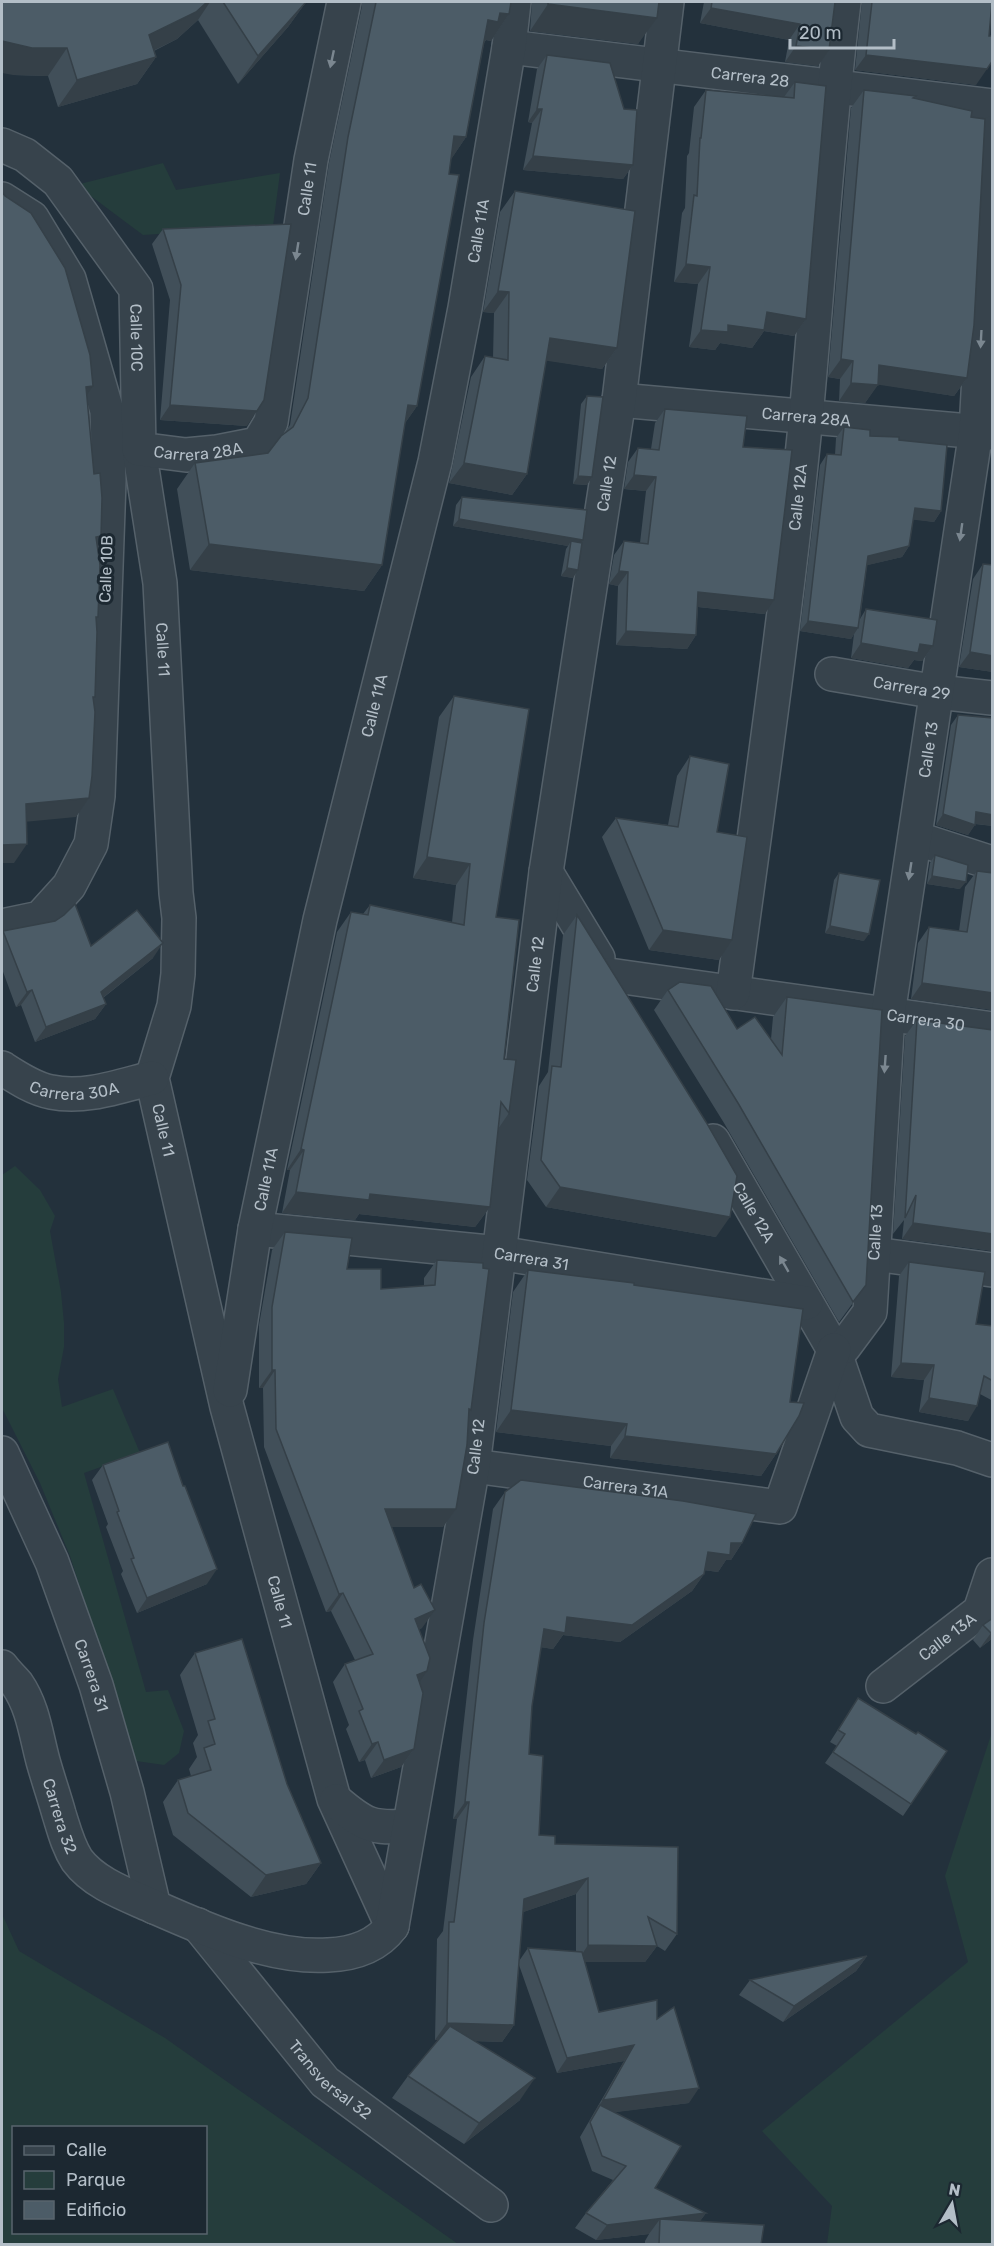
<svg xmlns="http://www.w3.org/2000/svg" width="994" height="2246" font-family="Rubik,sans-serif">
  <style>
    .green { fill: #253d3c; fill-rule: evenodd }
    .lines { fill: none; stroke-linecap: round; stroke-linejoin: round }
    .minor-casing { stroke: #55616a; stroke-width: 36 }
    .tertiary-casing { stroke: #55616a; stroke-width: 36 }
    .minor { stroke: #37434c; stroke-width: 33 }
    .tertiary { stroke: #37434c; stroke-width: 33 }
    .wall { fill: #414f59; fill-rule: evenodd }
    .shaded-wall { fill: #354048 }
    .building { fill: #4c5c67; stroke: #354048; stroke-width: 1.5 }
    .oneway { fill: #7b8790 }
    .labels { text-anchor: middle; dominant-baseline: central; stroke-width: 6; stroke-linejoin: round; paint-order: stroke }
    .street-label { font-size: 16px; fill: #b3bec7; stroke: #1c2831 }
  </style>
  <rect width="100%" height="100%" fill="#23313c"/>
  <g class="green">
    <polygon points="163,163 176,190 280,173 273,226 143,235 76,185"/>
    <polygon points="15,1166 40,1190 55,1216 50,1231 61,1292 64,1323 64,1347 58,1379 62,1407 113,1389 140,1453 84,1473 146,1692 168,1690 184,1731 179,1753 164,1765 136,1761 70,1556 40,1483 2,1408 2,1175"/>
    <polygon points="992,1732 992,2244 827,2244 832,2206 762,2131 968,1962 945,1876"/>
    <path d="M2 1914 19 1951 165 2038 458 2244H2ZM14 2128H206V2232H14Z"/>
  </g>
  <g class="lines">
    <g class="minor-casing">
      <g id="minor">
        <path id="s1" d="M509 47 992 106"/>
        <polyline points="2,199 32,218 69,279 107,411 109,481 98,796 91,844 69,886 40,918 2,926"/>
        <path id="s2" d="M619 400 992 433"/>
        <path id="s3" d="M139 449 160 583 176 893 179 918 178 974 174 1006 152 1078 227 1407 334 1799 392 1926"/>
        <path id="s4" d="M832 674 937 692 992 698"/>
        <polyline points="915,838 992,863"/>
        <polyline points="546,872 598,958"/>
        <path id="s5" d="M609 975 992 1029"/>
        <path id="s6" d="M733 993C759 801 787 609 806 416 819 278 827 139 844 2"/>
        <path id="s7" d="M2 1068C16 1077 34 1089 51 1092 85 1099 120 1086 152 1078"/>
        <path id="s8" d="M713 1141 834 1350 857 1417 869 1430 957 1448 992 1460"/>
        <path id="s9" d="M255 1229 499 1253 806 1303"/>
        <polyline points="874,1254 992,1270"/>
        <path id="s10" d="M834 1350 844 1347 870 1312 888 1014 976 431 992 133"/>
        <path id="s11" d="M230 1390 255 1229 320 920 435 462 465 308 509 47 514 2"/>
        <path id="s12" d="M2 1453 52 1562 96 1685 127 1792 154 1907"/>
        <path id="s13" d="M473 1466 780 1507 834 1350"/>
        <path id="s14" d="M883 1686 980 1611 992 1575"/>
        <path d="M336 1801C364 1825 372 1829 409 1826"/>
        <path id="s15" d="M198 1925 325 2082 491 2205"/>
      </g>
    </g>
    <g class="tertiary-casing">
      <g id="tertiary">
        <path id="s16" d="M2 145 25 155 58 181 136 289 139 449 186 455 217 452 258 444 271 422 311 160 344 2"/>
        <path id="s17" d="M2 1667C6 1673 12 1678 17 1684 33 1707 36 1735 43 1761 48 1779 54 1796 59 1814 64 1830 68 1846 77 1860 94 1883 125 1894 150 1905 202 1928 270 1959 328 1955 353 1954 377 1946 392 1926L473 1466 546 872 619 400 667 2"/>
      </g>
    </g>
    <use href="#minor" class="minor"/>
    <use href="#tertiary" class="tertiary"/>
  </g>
  <g class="wall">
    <polygon points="2,2 306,2 288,27 238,84 198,20 177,39 154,51 156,57 137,84 58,107 48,76 13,75"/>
    <polygon points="362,2 511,2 509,14 491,41 486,40 484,43 466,137 451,159 417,406 405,423 382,565 364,591 190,570 177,489 195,463 268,453 285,432 290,425 329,163 362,6"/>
    <polygon points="532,2 659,2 638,44 530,31"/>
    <polygon points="704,2 835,2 818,66 785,62 789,40 700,23"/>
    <polygon points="862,2 992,2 976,85 855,70"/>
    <polygon points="547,55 633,165 623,179 523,170 532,123 528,122 537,69"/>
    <polygon points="795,82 806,319 794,336 764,331 752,348 720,343 715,350 689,347 698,284 674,282 682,213 685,208 687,156 689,153 694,107 706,90 784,97"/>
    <polygon points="864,90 916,96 915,98 971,117 967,378 954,396 878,384 865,403 839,401 840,379 828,377 851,108"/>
    <polygon points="515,191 617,348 602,369 546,360 527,474 512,495 449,483 471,377 485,356 493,358 494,313 483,312 500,212"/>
    <polygon points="163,229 247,426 160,420 170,300 152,244"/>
    <polygon points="587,396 592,477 587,485 573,484 581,404"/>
    <polygon points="665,409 743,447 765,614 698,607 696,635 687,649 616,645 618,586 609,584 614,555 624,541 640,543 646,491 624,489 628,462 638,448 651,449 655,423"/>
    <polygon points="844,427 870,436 899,440 941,511 934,522 913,519 909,546 902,557 867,565 860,619 866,609 933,646 922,661 914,660 908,668 851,658 854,634 851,639 800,631 820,465 827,454 835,455 836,438"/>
    <polygon points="462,497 581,543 573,578 561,576 566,549 568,546 453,526 456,505"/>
    <polygon points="983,564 993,672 959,667 973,579"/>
    <polygon points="454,696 496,917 504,1059 509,1113 498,1129 490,1207 475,1227 359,1214 355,1220 282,1213 290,1170 287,1170 337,932 351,912 363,914 370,905 452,922 456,885 413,878 439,717"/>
    <polygon points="958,715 993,826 975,824 968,835 936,825 951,725"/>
    <polygon points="690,756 717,832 719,960 649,950 602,837 616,818 668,825 677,776"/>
    <polygon points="935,855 960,889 927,884 930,863"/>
    <polygon points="977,871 993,873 993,1010 911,999 918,943 929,927 959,931 965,887"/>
    <polygon points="839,873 864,941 825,933 834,880"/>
    <polygon points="577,915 716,1237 546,1207 527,1180 539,1086 548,1072 563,935"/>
    <polygon points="3,931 91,946 153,958 103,998 106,1004 95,1019 35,1042 21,1005 16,1007 2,969 2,933"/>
    <polygon points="668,990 737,1029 771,1039 773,1017 787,997 866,1285 839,1322 724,1123 654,1010"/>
    <polygon points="917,1020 993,1251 902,1239 904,1220 893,1234 905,1036"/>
    <polygon points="285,1232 381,1289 424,1286 424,1278 437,1260 469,1413 443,1527 391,1527 422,1628 419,1629 420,1682 414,1749 401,1767 371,1778 365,1760 359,1762 346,1729 349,1725 333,1682 345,1664 355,1660 331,1611 326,1612 264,1447 263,1388 259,1388 259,1325 272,1250"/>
    <polygon points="909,1262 976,1324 993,1326 993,1401 980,1394 968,1421 919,1412 924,1380 891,1377 899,1276"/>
    <polygon points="528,1270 634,1285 776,1454 761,1476 610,1458 611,1446 496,1432 513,1292"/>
    <polygon points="103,1465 207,1584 137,1613 121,1574 123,1571 106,1527 108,1524 92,1480"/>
    <path d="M505 1492 742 1543 731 1560H726L718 1572 704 1570V1574L692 1591 620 1642 563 1635 553 1649 541 1647 532 1706 529 1754 539 1835 555 1844 677 1934 665 1951 657 1946 645 1962H584L599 2012 657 2019 689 2103 614 2112 655 2188 706 2213 700 2221 761 2244H645V2241L649 2234 596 2240 575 2228 586 2213 613 2180 592 2171 580 2137 624 2061 557 2073 519 1965 514 2025 502 2042 475 2041 520 2100 464 2144 392 2098 408 2076 438 2040H435L437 1939 443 1931 457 1819H453L473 1640 493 1509ZM576 1894V1952L528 1948 519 1961 523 1912Z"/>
    <polygon points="993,1618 993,1638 980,1648 973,1640 983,1625"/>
    <polygon points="195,1653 287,1784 321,1863 306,1884 251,1897 173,1835 163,1802 178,1780 191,1776 189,1769 197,1757 193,1743 198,1735 180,1675"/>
    <polygon points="858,1698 916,1734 947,1751 903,1816 825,1763 837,1746 830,1742"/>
    <polygon points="867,1956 856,1971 783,2022 739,1995 750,1980"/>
  </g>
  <g class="shaded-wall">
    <polygon points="207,2 210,2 198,20 177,39 130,62 149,35"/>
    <polygon points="306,2 288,27 238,84 258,56"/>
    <polygon points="548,4 657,18 638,44 530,31"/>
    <polygon points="711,8 800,24 789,40 700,23"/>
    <polygon points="500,13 509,14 491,41 486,40 480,48 488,20"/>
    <polygon points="2,41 67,48 48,76 13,75 2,73"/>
    <polygon points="796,46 829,50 818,66 785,62"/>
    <polygon points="866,55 987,69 976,85 855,70"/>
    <polygon points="156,57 137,84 58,107 77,80"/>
    <polygon points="537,109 542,109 532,123 528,122"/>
    <polygon points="454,136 466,137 448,164"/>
    <polygon points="533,156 633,165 623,179 523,170"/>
    <polygon points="686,264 710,267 698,284 674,282"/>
    <polygon points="498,291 509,292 494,313 483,312"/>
    <polygon points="767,312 806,319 794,336 764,331 752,348 720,343 715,350 689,347 701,330 728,325"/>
    <polygon points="550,338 617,348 602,369 535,359"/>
    <polygon points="841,359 853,361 840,379 828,377"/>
    <polygon points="879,365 967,378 954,396 867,383"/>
    <polygon points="851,383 878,385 865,403 839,401"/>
    <polygon points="93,386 80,405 86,387"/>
    <polygon points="170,405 257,411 247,426 160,420"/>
    <polygon points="408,405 417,406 399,432"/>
    <polygon points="464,463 527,474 512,495 449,483"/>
    <polygon points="634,475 656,477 646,491 624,489"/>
    <polygon points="578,476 592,477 587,485 573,484"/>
    <polygon points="915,508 941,511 934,522 907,519"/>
    <polygon points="459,519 583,540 577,548 571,541 568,546 453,526"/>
    <polygon points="209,544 382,565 364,591 190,570"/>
    <polygon points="909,546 902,557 860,567 868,556"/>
    <polygon points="567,568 578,570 573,578 561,576"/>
    <polygon points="619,571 628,572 618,586 609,584"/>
    <polygon points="698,592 774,600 765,614 689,606"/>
    <polygon points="808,621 858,628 851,639 800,631"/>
    <polygon points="626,631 696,635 687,649 616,645"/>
    <polygon points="861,643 920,644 933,646 922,661 914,660 908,668 851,658"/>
    <polygon points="970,652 993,656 993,672 959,667"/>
    <polygon points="89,798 76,817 13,823 26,804"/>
    <polygon points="976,812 993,815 993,826 969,823 975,825 968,835 936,825 943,814"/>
    <polygon points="27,844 14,863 2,863 2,845"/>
    <polygon points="427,857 470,864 456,885 413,878"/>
    <polygon points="932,876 966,882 960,889 927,884"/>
    <polygon points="830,926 869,934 864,941 825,933"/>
    <polygon points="663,930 732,940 719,960 649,950"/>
    <polygon points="163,943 153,958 91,1007 101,992"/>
    <polygon points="922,983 993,993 993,1010 911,999"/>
    <polygon points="32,990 21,1005 16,1007 27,992"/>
    <polygon points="106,1004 95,1019 35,1042 46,1027"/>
    <polygon points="301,1149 304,1150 290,1170 287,1170"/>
    <polygon points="560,1187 730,1217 716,1237 546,1207"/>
    <polygon points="296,1192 370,1194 490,1207 475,1227 359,1214 355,1220 282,1213"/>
    <polygon points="913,1223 993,1234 993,1251 902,1239"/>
    <polygon points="901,1363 934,1365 924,1380 891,1377"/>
    <polygon points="272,1370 275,1370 263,1388 259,1388"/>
    <polygon points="929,1398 977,1406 968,1421 919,1412"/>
    <polygon points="511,1410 627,1424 611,1446 496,1432"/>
    <polygon points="625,1436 776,1454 761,1476 610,1458"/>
    <polygon points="385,1509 456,1509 443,1527 372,1527"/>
    <polygon points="731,1543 742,1543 731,1560 726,1560 718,1572 696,1569 708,1552"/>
    <polygon points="217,1569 207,1584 137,1613 147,1598"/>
    <polygon points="704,1574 692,1591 620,1642 563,1635 553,1649 532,1646 544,1629 567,1617"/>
    <polygon points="343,1593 331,1611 326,1612 339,1594"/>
    <polygon points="435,1610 422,1628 403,1637 415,1619"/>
    <polygon points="993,1632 993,1638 980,1648 991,1633"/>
    <polygon points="427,1671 415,1689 417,1675"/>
    <polygon points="378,1742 365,1760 359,1762 372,1744"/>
    <polygon points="414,1749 401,1767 371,1778 384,1760"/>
    <polygon points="465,1802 469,1802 457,1819 453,1819"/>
    <polygon points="321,1863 306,1884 251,1897 266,1875"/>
    <polygon points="588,1878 576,1894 512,1916 524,1899"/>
    <polygon points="588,1945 657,1946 645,1962 577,1962"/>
    <polygon points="867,1956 856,1971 783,2022 794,2006"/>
    <polygon points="447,2023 514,2025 502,2042 435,2040"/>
    <polygon points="634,2045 624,2061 557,2073 567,2058"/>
    <polygon points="535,2078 520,2100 464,2144 479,2123"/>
    <polygon points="699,2088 689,2103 594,2115 600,2105 592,2115 603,2100"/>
    <polygon points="706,2213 695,2228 660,2219 649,2234 596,2240 607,2225"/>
  </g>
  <g class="building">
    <polygon points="2,2 207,2 196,12 149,35 156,57 77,80 67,48 32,48 2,41"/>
    <polygon points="223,2 306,2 258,56"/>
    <polygon points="376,2 511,2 509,14 500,13 498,22 488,20 466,137 454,136 449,174 459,175 417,406 408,405 382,565 209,544 195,463 268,453 281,436 293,427 308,398 348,137"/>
    <polygon points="548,2 659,2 657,18 548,4"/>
    <polygon points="712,2 835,2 829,50 796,46 800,24 711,8"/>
    <polygon points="872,2 992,2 989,36 993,36 993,60 987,69 866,55"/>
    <polygon points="547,55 610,63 624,109 637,110 633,165 533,156 542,109 537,109"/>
    <polygon points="795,82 826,86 806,319 767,312 764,330 728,325 728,332 701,330 710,267 686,264 694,195 697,196 700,138 701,138 706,90 794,98"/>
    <polygon points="864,90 916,96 913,98 972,111 971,117 985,119 974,325 967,378 879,365 878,385 851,383 853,361 841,359"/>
    <polygon points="515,191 635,211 617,348 550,338 527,474 464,463 485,356 508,360 509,292 498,291"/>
    <polygon points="2,192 5,196 31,213 65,268 90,355 93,386 86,387 94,474 100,473 102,498 101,536 96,537 100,565 98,617 96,617 97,632 95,697 93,697 95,712 92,776 89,798 26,804 27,844 2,845"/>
    <polygon points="291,224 264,400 257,411 170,405 181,285 163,229"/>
    <polygon points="587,396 603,397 592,477 578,476"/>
    <polygon points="665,409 747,416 743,447 792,450 774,600 698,592 696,635 626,631 628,572 619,571 624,541 648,544 656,477 634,475 638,448 659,450"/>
    <polygon points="844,427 870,430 870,436 899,437 899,440 947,445 941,511 915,508 909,546 868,556 858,628 808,621 827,454 841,455"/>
    <polygon points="462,497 587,510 583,540 459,519"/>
    <polygon points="571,541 582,543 578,570 567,568"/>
    <polygon points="983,564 993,565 993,656 970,652"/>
    <polygon points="866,609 937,620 933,646 920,644 918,653 861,643"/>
    <polygon points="454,696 529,709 496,917 519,920 504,1059 516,1060 509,1113 501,1102 490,1207 370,1194 369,1200 296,1192 304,1150 301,1149 351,912 368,915 370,905 464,925 470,864 427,857"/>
    <polygon points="958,715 993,718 993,815 976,812 975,825 943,814"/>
    <polygon points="690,756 729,764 717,832 747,837 732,940 663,930 616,818 678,827"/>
    <polygon points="935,855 968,865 966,882 932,876"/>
    <polygon points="977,871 993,873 993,993 922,983 929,927 967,932"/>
    <polygon points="839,873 880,880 869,934 830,926"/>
    <polygon points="75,904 91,946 137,910 163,943 101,992 106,1004 46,1027 32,990 27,992 3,931 55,921 64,915"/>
    <polygon points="577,915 706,1122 737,1176 730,1217 560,1187 541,1160 552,1066 561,1067"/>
    <polygon points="680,982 711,986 737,1029 755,1017 782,1055 787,997 882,1010 866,1285 853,1302 738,1103 668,990"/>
    <polygon points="917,1020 993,1030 993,1234 913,1223 916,1195 905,1218"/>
    <polygon points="285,1232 352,1238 347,1269 381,1269 381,1289 435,1285 437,1260 483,1263 483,1268 489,1269 471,1410 469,1409 467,1445 456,1509 385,1509 414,1588 421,1584 435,1610 415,1619 430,1658 427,1671 417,1675 423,1693 414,1749 384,1760 378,1742 372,1744 359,1711 363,1709 345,1664 373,1654 343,1593 339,1594 276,1429 275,1370 272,1370 272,1307"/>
    <polygon points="909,1262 985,1272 976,1324 993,1326 993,1381 984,1376 977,1406 929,1398 934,1365 901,1363"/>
    <polygon points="528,1270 634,1283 634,1285 803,1309 790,1402 804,1403 799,1416 776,1454 625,1436 627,1424 511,1410"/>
    <polygon points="168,1442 183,1486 185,1486 217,1569 147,1598 131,1559 134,1558 117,1512 119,1511 103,1465"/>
    <polygon points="521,1480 683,1501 756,1514 742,1543 731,1543 730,1555 708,1552 704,1574 632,1625 567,1617 565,1633 544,1629 532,1706 529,1754 543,1756 539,1835 555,1836 555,1844 678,1847 677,1934 648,1917 657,1946 588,1945 588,1878 524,1899 514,2025 447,2023 449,1922 454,1922 469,1802 465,1802 484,1623 505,1492"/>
    <polygon points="993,1618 993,1632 991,1633 983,1625"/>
    <polygon points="242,1639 287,1784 321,1863 266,1875 188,1813 178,1780 211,1770 204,1748 215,1744 208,1721 215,1719 195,1653"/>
    <polygon points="858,1698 916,1734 918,1732 947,1751 911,1804 833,1752 845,1734 838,1730"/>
    <polygon points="528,1948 582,1952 599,2012 657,2000 657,2019 674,2007 699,2088 603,2100 634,2045 567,2058"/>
    <polygon points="867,1956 794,2006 750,1980"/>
    <polygon points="450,2026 535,2078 479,2123 408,2076"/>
    <polygon points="600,2105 681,2146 655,2188 706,2213 607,2225 586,2213 626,2166 602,2156 590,2122"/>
    <polygon points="660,2219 764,2225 761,2244 659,2244"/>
  </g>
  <defs><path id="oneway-solid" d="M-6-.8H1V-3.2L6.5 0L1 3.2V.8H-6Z" transform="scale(1.5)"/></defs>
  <g class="oneway">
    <use href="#oneway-solid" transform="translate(332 59) rotate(102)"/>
    <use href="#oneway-solid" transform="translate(297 251) rotate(99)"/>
    <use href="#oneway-solid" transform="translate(981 339) rotate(93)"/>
    <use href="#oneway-solid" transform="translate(961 532) rotate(98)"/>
    <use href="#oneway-solid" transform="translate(910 871) rotate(99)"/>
    <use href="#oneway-solid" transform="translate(885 1064) rotate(94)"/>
    <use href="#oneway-solid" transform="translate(784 1264) rotate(-120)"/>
  </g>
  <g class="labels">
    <g class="street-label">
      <text stroke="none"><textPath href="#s1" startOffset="243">Carrera 28</textPath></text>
      <text stroke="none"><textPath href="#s16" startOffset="742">Calle 11</textPath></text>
      <text stroke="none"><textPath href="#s11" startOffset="1186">Calle 11A</textPath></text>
      <text stroke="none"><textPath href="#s16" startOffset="249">Calle 10C</textPath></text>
      <text stroke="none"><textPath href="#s2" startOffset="188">Carrera 28A</textPath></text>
      <text stroke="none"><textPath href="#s16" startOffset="420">Carrera 28A</textPath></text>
      <text stroke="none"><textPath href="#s17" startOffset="2014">Calle 12</textPath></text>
      <text stroke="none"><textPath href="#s6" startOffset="500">Calle 12A</textPath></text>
      <text transform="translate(106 569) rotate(-88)">Calle 10B</text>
      <text stroke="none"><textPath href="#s3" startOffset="202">Calle 11</textPath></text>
      <text stroke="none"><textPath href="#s4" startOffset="81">Carrera 29</textPath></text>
      <text stroke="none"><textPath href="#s11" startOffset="700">Calle 11A</textPath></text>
      <text stroke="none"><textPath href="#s10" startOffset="620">Calle 13</textPath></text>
      <text stroke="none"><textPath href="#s17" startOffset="1528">Calle 12</textPath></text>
      <text stroke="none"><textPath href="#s5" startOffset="320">Carrera 30</textPath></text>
      <text stroke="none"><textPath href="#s7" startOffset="78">Carrera 30A</textPath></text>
      <text stroke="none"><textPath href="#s3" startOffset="688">Calle 11</textPath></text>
      <text stroke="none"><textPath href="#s11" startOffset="214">Calle 11A</textPath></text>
      <text stroke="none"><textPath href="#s8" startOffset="82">Calle 12A</textPath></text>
      <text stroke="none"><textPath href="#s10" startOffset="134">Calle 13</textPath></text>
      <text stroke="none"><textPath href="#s9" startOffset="278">Carrera 31</textPath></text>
      <text stroke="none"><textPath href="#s17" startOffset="1042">Calle 12</textPath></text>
      <text stroke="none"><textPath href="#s13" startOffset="154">Carrera 31A</textPath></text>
      <text stroke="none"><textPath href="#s3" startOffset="1174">Calle 11</textPath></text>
      <text stroke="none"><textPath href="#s14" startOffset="81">Calle 13A</textPath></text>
      <text stroke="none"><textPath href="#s12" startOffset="240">Carrera 31</textPath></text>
      <text stroke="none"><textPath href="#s17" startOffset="162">Carrera 32</textPath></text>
      <text stroke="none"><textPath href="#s15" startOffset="204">Transversal 32</textPath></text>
    </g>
  </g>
  <rect width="994" height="2246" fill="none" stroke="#b3bec7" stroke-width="6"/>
  <rect x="12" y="2126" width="195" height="108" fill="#1c2831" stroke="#58646d" stroke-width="1.5"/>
  <rect x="24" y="2146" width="30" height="9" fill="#37434c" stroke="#58646d" stroke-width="1.5"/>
  <text x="66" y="2156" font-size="18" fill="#b3bec7">Calle</text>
  <rect x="24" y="2171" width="30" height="18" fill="#253d3c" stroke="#58646d" stroke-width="1.5"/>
  <text x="66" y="2186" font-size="18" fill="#b3bec7">Parque</text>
  <rect x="24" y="2201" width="30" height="18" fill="#4c5c67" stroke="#58646d" stroke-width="1.5"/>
  <text x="66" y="2216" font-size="18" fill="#b3bec7">Edificio</text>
  <g transform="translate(952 2204) rotate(10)" stroke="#1c2831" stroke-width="4.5" paint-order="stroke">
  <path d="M0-4.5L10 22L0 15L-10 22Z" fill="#b3bec7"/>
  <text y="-9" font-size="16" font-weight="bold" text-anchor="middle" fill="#b3bec7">N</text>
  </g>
  <path d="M790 39v9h104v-9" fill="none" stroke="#b3bec7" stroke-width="3"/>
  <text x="799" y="39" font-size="18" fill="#b3bec7" stroke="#1c2831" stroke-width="4.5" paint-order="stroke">20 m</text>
</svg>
